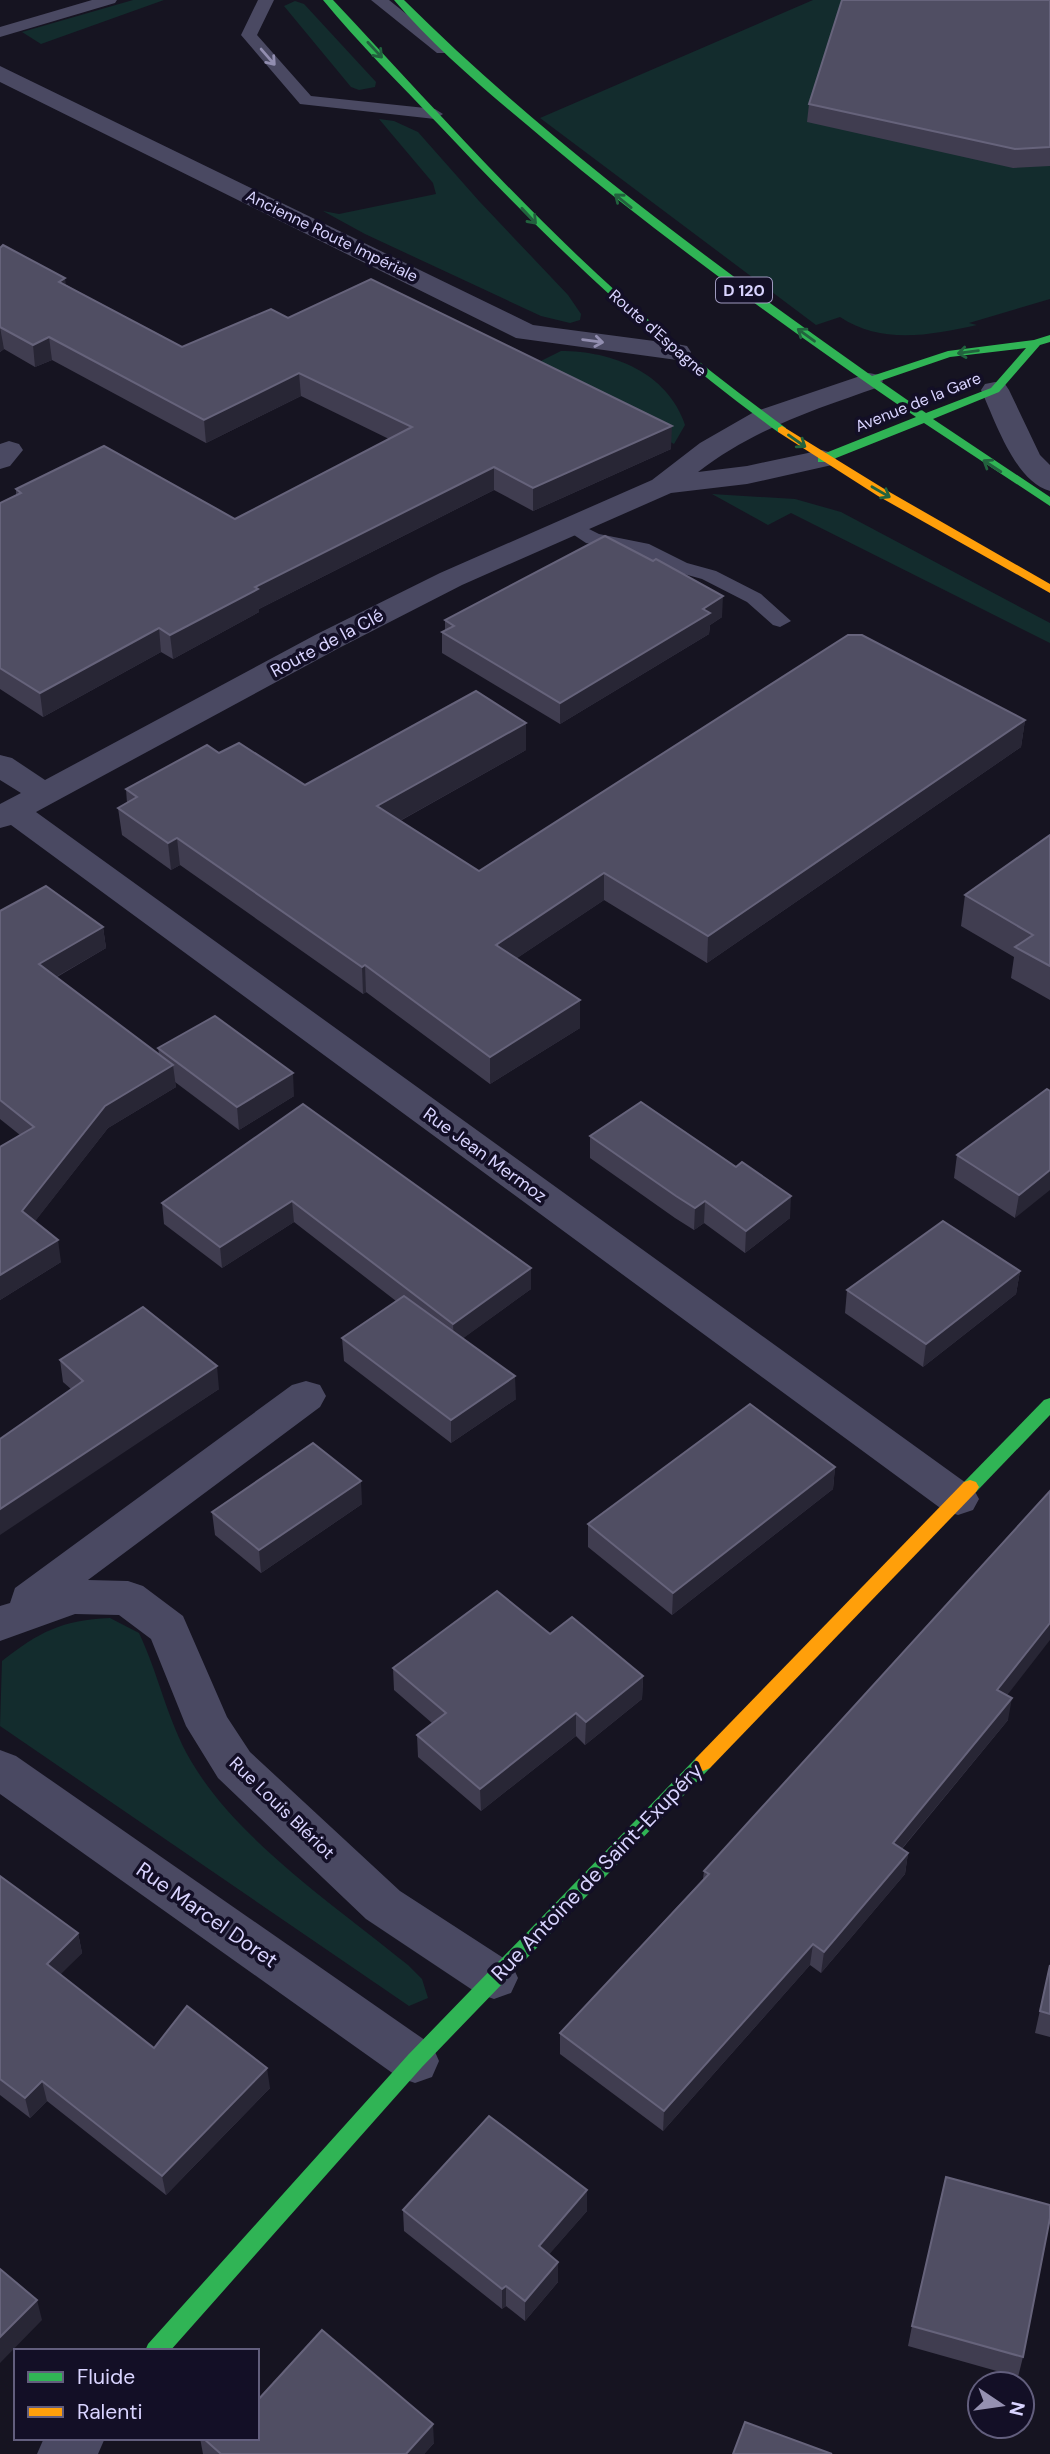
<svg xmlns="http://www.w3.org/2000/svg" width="1050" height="2454" font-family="'DM Sans',sans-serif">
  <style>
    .green { fill: #132c2d }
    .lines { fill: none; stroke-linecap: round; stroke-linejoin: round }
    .lane { fill: #4a4962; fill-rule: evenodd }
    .street { fill: #4a4962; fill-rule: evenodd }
    .fast { fill: #30b455; fill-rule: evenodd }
    .slow { fill: #ff9f0a; fill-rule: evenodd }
    .wall { fill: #403d50 }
    .shaded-wall { fill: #282635 }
    .building { fill: #504e63; stroke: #66637b; stroke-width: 2 }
    .oneway { stroke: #22623e }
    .oneway2 { stroke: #928eb0 }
    .labels { text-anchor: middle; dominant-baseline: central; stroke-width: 7; stroke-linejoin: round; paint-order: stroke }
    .far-street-label { font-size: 16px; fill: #d9d4ff; stroke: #130f26 }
    .shield { fill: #130f26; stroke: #9e99be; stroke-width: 2 }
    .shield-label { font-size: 16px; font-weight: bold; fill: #d9d4ff }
    .street-label { font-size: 18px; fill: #d9d4ff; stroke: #130f26 }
    .near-street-label { font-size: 21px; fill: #d9d4ff; stroke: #130f26 }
  </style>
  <rect width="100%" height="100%" fill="#161421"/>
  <g class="green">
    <polygon points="133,0 164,0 41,44 22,32"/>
    <path d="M813 0H1050V299L969 323 977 325C931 335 882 345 840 317L816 325 540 118Z"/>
    <polygon points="295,1 304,4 376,82 375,87 359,90 351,87 284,6"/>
    <polygon points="379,119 394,121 418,132 479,201 568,295 581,314 580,320 570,323 541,316 365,234 323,211 339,214 436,194 433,183"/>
    <path d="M561 351C612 351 667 372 685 425L674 444 531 366Z"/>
    <polygon points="712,494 795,499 841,512 1050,623 1050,643 791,513 768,525"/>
    <path d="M110 1618 139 1633C159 1675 167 1720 191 1761 237 1840 337 1907 408 1965L422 1979 428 1998 409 2006 0 1726 2 1661C39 1632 62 1620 110 1618Z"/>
  </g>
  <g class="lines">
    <g class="lane">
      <polygon points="92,0 117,0 115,3 0,37 0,27"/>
      <polygon points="258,0 274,0 257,35 311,96 435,109 443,114 435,119 300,104 241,35"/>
      <polygon points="371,0 389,0 451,50 449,53 437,53"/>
      <polygon points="569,519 599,534 649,544 687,563 716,571 761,594 791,621 780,627 773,625 747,602 702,579 673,571 636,553 586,543 559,525"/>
    </g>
    <g class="street">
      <polygon points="0,66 533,325 677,344 687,346 691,352 687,358 677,360 516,338 0,82"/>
      <path d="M869 373 879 375 883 381 879 387C813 410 754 429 698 472L747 466 822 450 832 453 836 459 832 465 747 484 671 493 462 585 339 648 36 812 973 1488 979 1499 973 1510 958 1515 943 1510 11 825 0 828V804L21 793 0 780V755L12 758 45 780 317 634 440 573 652 480 700 443 754 412Z"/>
      <path d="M995 382 1005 384 1009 390 1040 455 1050 465V491C1015 482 995 420 981 390L985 384Z"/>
      <polygon points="9,441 19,444 23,450 10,466 0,469 0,444"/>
      <polygon points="306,1381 320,1385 326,1396 320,1407 88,1580 128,1581 143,1586 183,1616 227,1717 250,1752 400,1891 511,1963 518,1978 511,1993 494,1999 477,1993 366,1919 218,1778 186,1726 151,1639 119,1615 75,1614 0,1641 0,1606 10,1603 15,1588 292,1385"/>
      <polygon points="0,1750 16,1756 432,2045 439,2061 432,2077 415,2083 398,2077 0,1794"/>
      <polygon points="44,2438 105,2438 98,2454 37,2454"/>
    </g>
    <g class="fast">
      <path d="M323 0H333C440 114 544 233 664 333 703 366 744 397 786 428V432H778C650 339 547 240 439 125 400 84 359 44 323 0Z"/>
      <path d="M394 0H404C547 142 708 260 872 376L948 351 1034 340 1050 335V342L1040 345 999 392 933 419 1050 497V506L924 423 826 462H818V456L916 417C791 331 664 240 546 141 494 97 438 52 394 0ZM1026 348 991 388 926 413 880 381 950 357Z"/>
      <polygon points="1050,1398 1050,1415 976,1492 964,1492 961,1487 964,1482 1044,1400"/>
      <polygon points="703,1755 710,1758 712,1763 710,1768 422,2067 170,2351 145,2351 148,2344 408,2055 696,1758"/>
    </g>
    <g class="slow">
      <polygon points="782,426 886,490 1050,584 1050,593 878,496 778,432 778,428"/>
      <polygon points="970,1480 976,1482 979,1487 976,1492 710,1768 703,1771 696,1768 694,1763 696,1758 964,1482"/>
    </g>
  </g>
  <g class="wall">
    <polygon points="1050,0 1050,166 1013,168 807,122 809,104"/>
    <polygon points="0,248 66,285 182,347 288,318 671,449 533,511 494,490 259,609 259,612 173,659 161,652 43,717 0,689 0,503 16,495 16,489 235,519 389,439 301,396 206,443 52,360 35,367 4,349 0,352"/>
    <polygon points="722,617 710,625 709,634 560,724 442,653 442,632 445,631 445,620"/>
    <polygon points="1025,720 1021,747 707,963 604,900 517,958 580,1028 490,1084 366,992 363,994 180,865 171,870 122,835 118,808 127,803 126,789 219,753 305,785 526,750 400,821 479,871"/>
    <polygon points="1050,835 1050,1000 1011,978 1014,957 961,926 965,895"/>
    <polygon points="0,911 103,927 106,948 57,977 159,1054 158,1048 294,1096 239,1130 175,1082 176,1087 108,1128 35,1221 61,1262 0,1300 0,1147 20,1135 0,1119"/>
    <polygon points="1047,1089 1015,1218 954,1178 957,1155"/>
    <polygon points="303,1104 531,1289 463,1338 516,1399 451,1443 344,1361 342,1338 396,1301 294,1222 222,1268 164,1224 162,1203"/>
    <polygon points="590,1136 790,1218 745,1253 704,1223 694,1230 675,1218 590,1158"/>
    <polygon points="1020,1271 1016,1294 923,1367 845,1313 847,1290"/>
    <polygon points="60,1360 219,1389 111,1460 71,1389 63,1382"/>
    <polygon points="835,1467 833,1489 672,1615 588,1547 588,1524"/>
    <polygon points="362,1504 261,1573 215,1535 212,1512"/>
    <polygon points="550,1634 643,1676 642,1699 585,1745 576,1736 481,1811 418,1757 417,1735 432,1723 394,1690 393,1668"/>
    <polygon points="1007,1695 1008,1720 902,1849 908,1853 905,1874 821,1973 810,1965 663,2131 560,2054 560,2033 703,1879 704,1871"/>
    <polygon points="0,1876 78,1933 82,1953 60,1974 154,2048 270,2088 166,2195 47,2101 30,2118 0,2095"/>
    <polygon points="1050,1964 1050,2037 1035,2033"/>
    <polygon points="587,2190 587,2211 549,2254 558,2262 558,2282 525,2321 506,2306 502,2309 404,2231 403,2210"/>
    <polygon points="912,2326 1023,2357 1018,2377 908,2346"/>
    <polygon points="200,2438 257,2438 434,2443 424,2454 203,2454"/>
  </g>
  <g class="shaded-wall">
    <polygon points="65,278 68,300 59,282"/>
    <polygon points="0,327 4,349 0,352"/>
    <polygon points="49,337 52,360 35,367 33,345"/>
    <polygon points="299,373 301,396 206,443 204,420"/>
    <polygon points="672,426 671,449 533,511 533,488"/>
    <polygon points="494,467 494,490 259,609 259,612 173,659 170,635 255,587"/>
    <polygon points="723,596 722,617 710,625 709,634 560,724 560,703"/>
    <polygon points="159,628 161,652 43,717 40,693"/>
    <polygon points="1025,720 1021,747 707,963 708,936"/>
    <polygon points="526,723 526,750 378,833 377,806"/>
    <polygon points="177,838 180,865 171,870 168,843"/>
    <polygon points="604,873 604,900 496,972 496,945"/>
    <polygon points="103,927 106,948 42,985 39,964"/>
    <polygon points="365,965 366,992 363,994 362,967"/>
    <polygon points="580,1000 580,1028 490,1084 490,1057"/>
    <polygon points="173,1065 176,1087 108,1128 26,1233 22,1211 105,1106"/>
    <polygon points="293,1073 294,1096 239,1130 237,1107"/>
    <polygon points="1050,1170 1050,1190 1015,1218 1019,1195"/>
    <polygon points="791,1196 790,1218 745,1253 746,1231"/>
    <polygon points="292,1201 294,1222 222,1268 220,1247"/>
    <polygon points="705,1201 704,1223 694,1230 695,1208"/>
    <polygon points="58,1240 61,1262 0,1300 0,1275"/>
    <polygon points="531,1268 531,1289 454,1345 453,1324"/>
    <polygon points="1020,1271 1016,1294 923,1367 926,1344"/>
    <polygon points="217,1366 219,1389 0,1535 0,1509"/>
    <polygon points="515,1376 516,1399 451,1443 451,1420"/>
    <polygon points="835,1467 833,1489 672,1615 673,1593"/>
    <polygon points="361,1481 362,1504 261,1573 259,1550"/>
    <polygon points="1050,1623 1050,1640 994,1712 997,1690"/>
    <polygon points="643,1676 642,1699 585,1745 586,1722"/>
    <polygon points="1012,1698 1008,1720 889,1864 893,1843"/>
    <polygon points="576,1713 576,1736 481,1811 480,1789"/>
    <polygon points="908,1853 905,1874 821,1973 824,1952"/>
    <polygon points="78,1933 82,1953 51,1984 47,1964"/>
    <polygon points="813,1944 810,1965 663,2131 664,2111"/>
    <polygon points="267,2068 270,2088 166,2195 162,2176"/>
    <polygon points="42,2081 47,2101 30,2118 25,2098"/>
    <polygon points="587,2190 587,2211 539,2266 539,2246"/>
    <polygon points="558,2262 558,2282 525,2321 525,2301"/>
    <polygon points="506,2286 506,2306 502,2309 502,2289"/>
    <polygon points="37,2300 42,2320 0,2363 0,2337"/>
    <polygon points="433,2424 434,2443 424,2454 406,2454"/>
  </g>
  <g class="building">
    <polygon points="842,0 1050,0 1050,147 1015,149 809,104"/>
    <polygon points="3,245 65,278 59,282 182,347 271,309 288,318 371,279 672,426 533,488 494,467 255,587 258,589 170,635 159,628 40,693 0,668 0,503 21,493 16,489 104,446 235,519 412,427 299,373 204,420 49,337 33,345 0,327 0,248"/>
    <polygon points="605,536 653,561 656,559 723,596 703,609 710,613 560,703 442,632 454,626 445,620"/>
    <polygon points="848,635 862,635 1025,720 708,936 604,873 496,945 580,1000 490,1057 365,965 362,967 177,838 168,843 118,808 137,797 126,789 207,745 219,753 239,743 305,785 476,691 526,723 377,806 479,871"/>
    <polygon points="1050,835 1050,966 1015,947 1033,935 965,895"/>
    <polygon points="46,886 103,927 39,964 173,1065 105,1106 22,1211 58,1240 0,1275 0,1147 34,1127 0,1100 0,911"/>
    <polygon points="215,1016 293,1073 237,1107 158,1048"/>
    <polygon points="1047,1089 1050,1091 1050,1170 1019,1195 957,1155"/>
    <polygon points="641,1102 736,1167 742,1162 791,1196 746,1231 705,1201 695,1208 676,1196 590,1136"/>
    <polygon points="303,1104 531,1268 453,1324 292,1201 220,1247 162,1203"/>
    <polygon points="943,1221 1020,1271 926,1344 847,1290"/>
    <polygon points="404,1296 515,1376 451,1420 342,1338"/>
    <polygon points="143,1307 217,1366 0,1509 0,1439 83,1381 60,1360"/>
    <polygon points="750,1404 835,1467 673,1593 588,1524"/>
    <polygon points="313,1443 361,1481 259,1550 212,1512"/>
    <polygon points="1050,1491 1050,1623 997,1690 1012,1698 893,1843 908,1853 824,1952 813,1944 664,2111 560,2033 709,1874 704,1871"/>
    <polygon points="497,1591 550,1634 572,1617 643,1676 586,1722 576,1713 480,1789 417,1735 446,1713 393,1668"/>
    <polygon points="0,1876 78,1933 47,1964 154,2048 187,2006 267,2068 162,2176 42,2081 25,2098 0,2079"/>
    <polygon points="1050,1965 1050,2014 1040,2011"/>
    <polygon points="489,2116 587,2190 539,2246 558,2262 525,2301 506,2286 502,2289 403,2210"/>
    <polygon points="946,2177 1050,2205 1050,2218 1023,2357 912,2326"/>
    <polygon points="0,2269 37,2300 0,2337"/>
    <polygon points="322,2330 433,2424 406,2454 221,2454 203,2438 257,2438 257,2401"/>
    <polygon points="745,2422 832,2454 733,2454"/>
  </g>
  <defs><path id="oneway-shaft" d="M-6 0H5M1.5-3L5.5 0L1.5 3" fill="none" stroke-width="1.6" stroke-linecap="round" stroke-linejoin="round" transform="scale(1.75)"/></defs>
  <g class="oneway">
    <use href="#oneway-shaft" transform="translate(375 50) rotate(47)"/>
    <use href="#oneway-shaft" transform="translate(623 201) rotate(-141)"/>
    <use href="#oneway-shaft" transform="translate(529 216) rotate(47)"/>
    <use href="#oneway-shaft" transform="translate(806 335) rotate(-144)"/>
    <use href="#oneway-shaft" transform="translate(968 352) rotate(173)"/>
    <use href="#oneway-shaft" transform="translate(797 441) rotate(35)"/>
    <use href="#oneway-shaft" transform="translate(992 466) rotate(-147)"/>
    <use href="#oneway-shaft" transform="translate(881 492) rotate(30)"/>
  </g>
  <g class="oneway2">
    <use href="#oneway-shaft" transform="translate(268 57) rotate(49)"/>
    <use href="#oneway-shaft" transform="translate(593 341) rotate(8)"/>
  </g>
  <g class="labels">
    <g class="far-street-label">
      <text transform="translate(332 236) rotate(26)">Ancienne Route Impériale</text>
      <text transform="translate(658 333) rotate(41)">Route d'Espagne</text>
      <text transform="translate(918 402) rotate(-22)">Avenue de la Gare</text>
    </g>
    <rect class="shield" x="716" y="277.5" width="56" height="25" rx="5"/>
    <g class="shield-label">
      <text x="744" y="290">D 120</text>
    </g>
    <g class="street-label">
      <text transform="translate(327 643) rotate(-28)">Route de la Clé</text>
      <text transform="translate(485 1155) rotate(36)">Rue Jean Mermoz</text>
      <text transform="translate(282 1808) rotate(44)">Rue Louis Blériot</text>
    </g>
    <g class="near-street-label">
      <text transform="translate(597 1872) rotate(-46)">Rue Antoine de Saint-Exupéry</text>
      <text transform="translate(207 1915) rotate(35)">Rue Marcel Doret</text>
    </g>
  </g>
  <rect x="14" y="2349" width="245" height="91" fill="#130f26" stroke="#625e7d" stroke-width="2"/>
  <rect x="28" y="2372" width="35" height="10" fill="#30b455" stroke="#625e7d" stroke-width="2"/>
  <text x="77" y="2384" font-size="21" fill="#d9d4ff">Fluide</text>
  <rect x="28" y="2407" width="35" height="10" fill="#ff9f0a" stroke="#625e7d" stroke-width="2"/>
  <text x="77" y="2419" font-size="21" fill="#d9d4ff">Ralenti</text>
  <g transform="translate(1001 2405) rotate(103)"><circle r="33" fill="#130f26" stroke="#625e7d" stroke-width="2"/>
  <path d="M0-5L12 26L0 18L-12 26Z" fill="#9591b1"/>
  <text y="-10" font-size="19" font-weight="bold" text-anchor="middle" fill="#d9d4ff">N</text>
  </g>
</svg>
